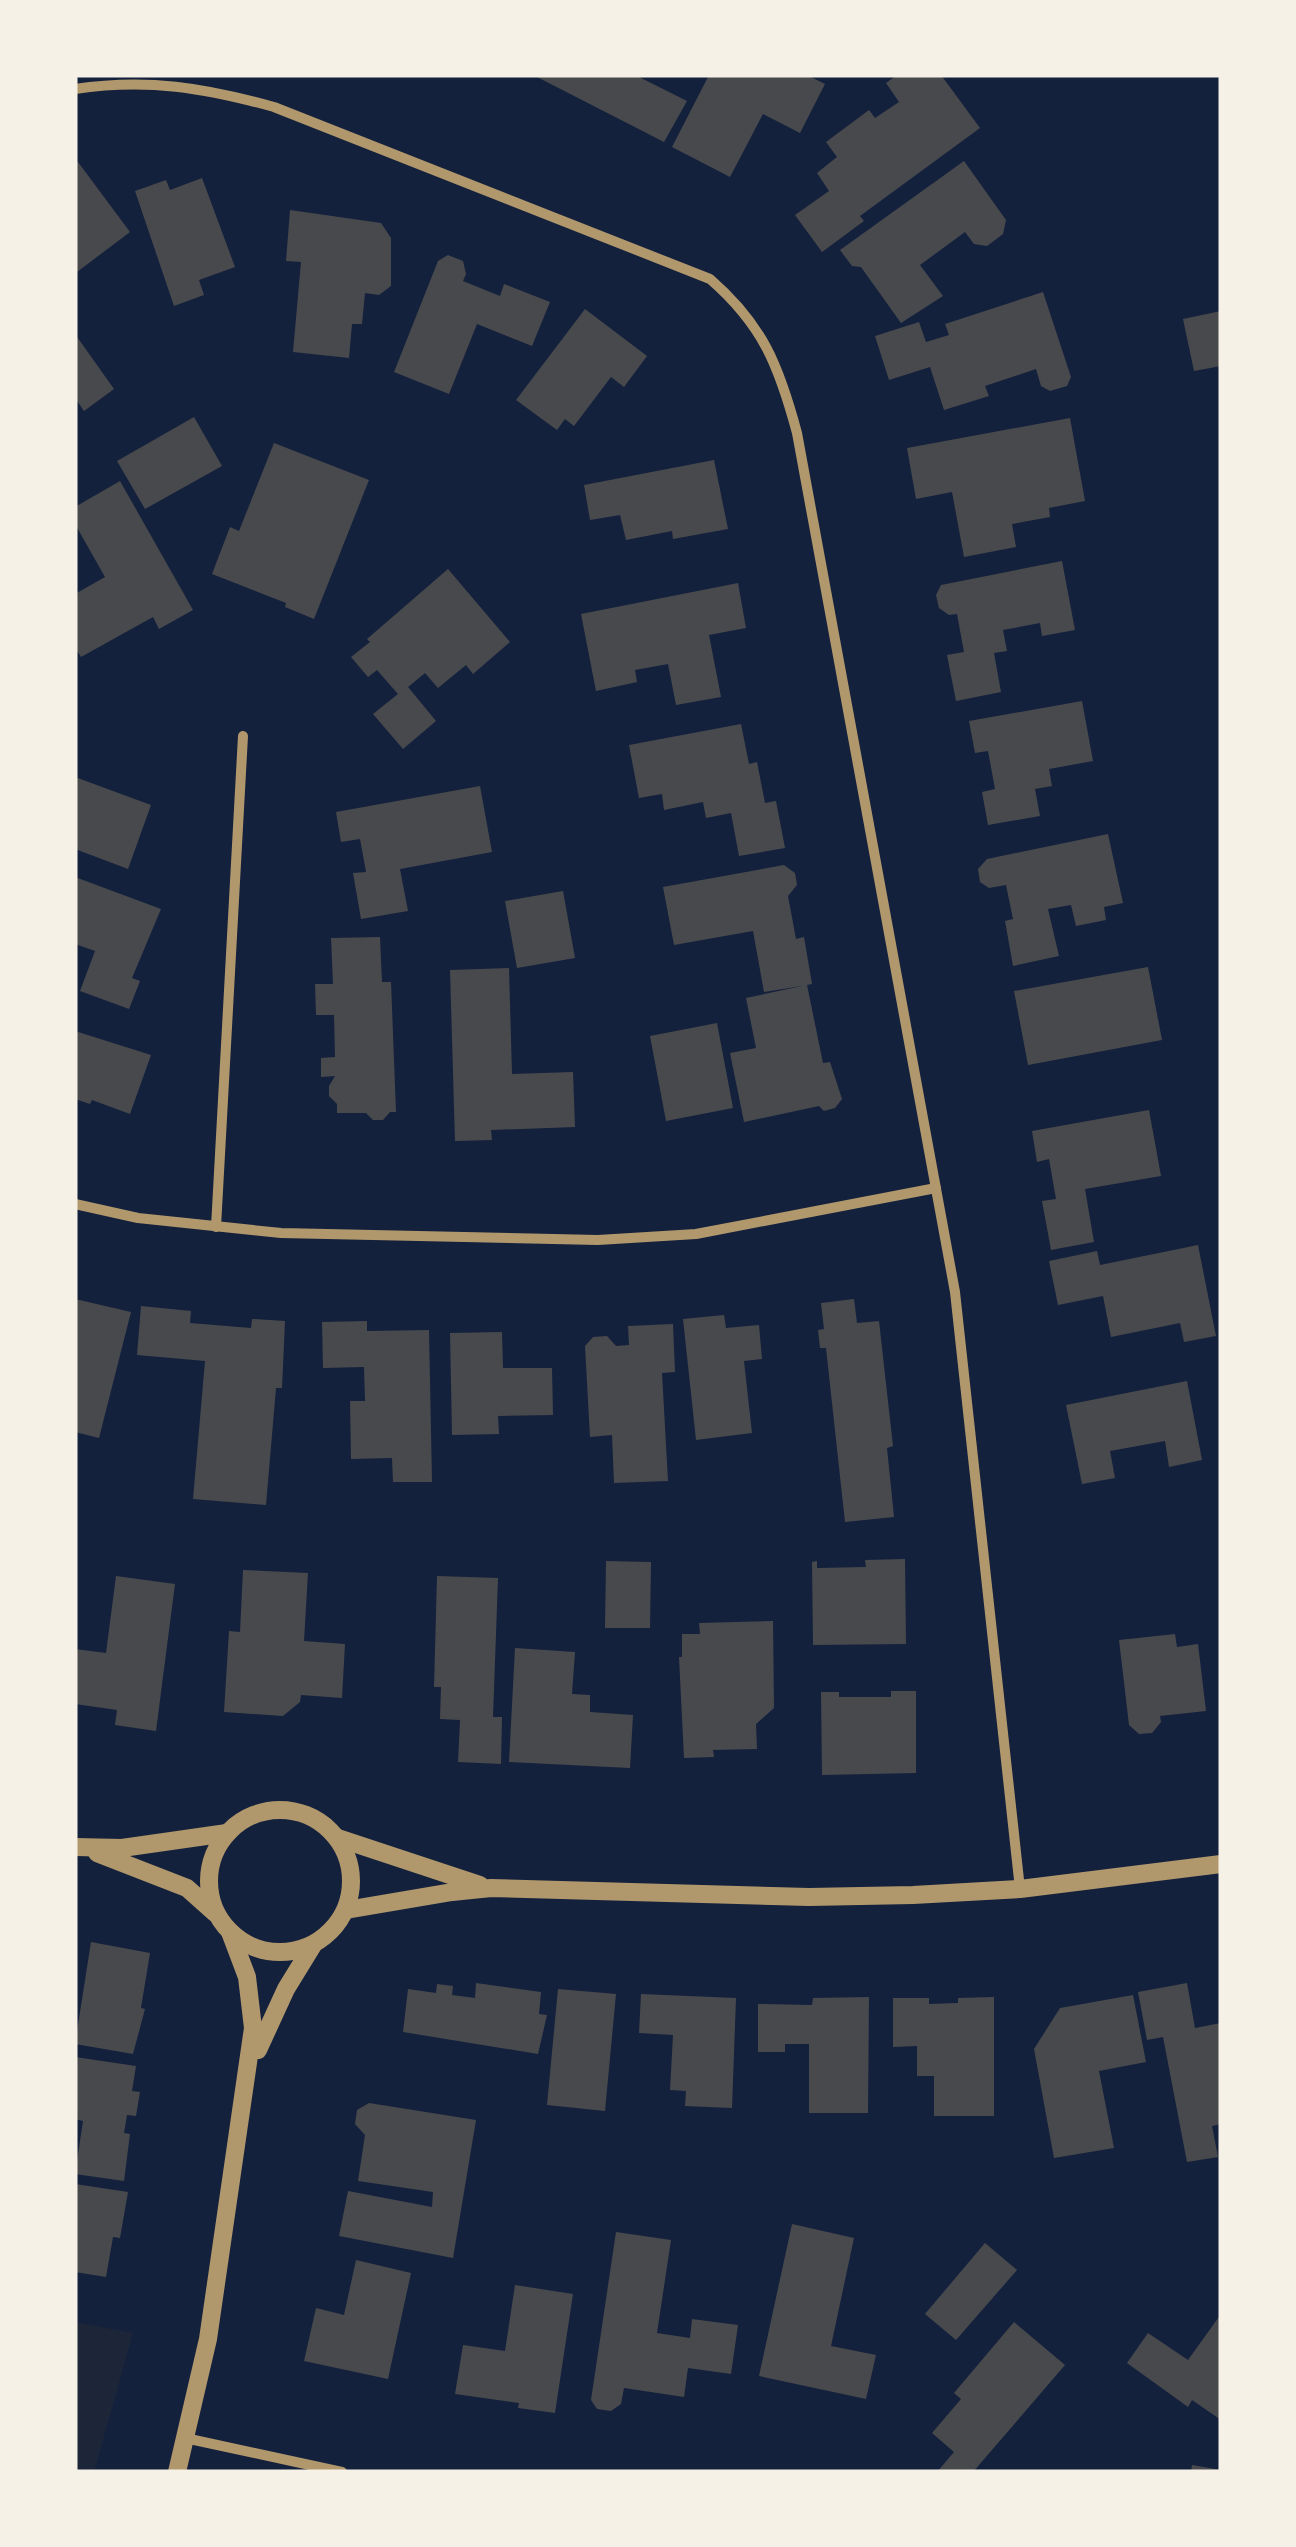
<svg xmlns="http://www.w3.org/2000/svg" width="1296" height="2547" font-family="Arial,sans-serif">
  <style>
    .green { fill: #1d2539 }
    .building { fill: #48494c }
    .lines { fill: none; stroke-linecap: round; stroke-linejoin: round }
    .minor { stroke: #b1986c; stroke-width: 10 }
    .tertiary { stroke: #b1986c; stroke-width: 18 }
  </style>
  <rect width="100%" height="100%" fill="#14213d"/>
  <polygon class="green" points="75,2322 133,2333 94,2472 75,2472"/>
  <g class="building">
    <polygon points="539,75 635,75 687,101 664,142 537,77"/>
    <polygon points="709,75 807,75 825,84 800,133 763,114 730,177 672,147"/>
    <polygon points="897,75 941,75 980,128 860,216 864,221 822,252 795,215 829,191 817,173 837,157 826,142 869,110 875,118 899,102 886,83"/>
    <polygon points="75,158 130,232 77,272 75,269"/>
    <polygon points="964,161 1006,220 1003,234 987,246 974,244 965,232 920,265 943,296 901,323 861,267 852,266 840,250"/>
    <polygon points="202,178 235,267 199,280 204,295 174,306 135,191 166,180 170,190"/>
    <polygon points="290,210 381,223 391,238 391,286 379,295 365,293 362,324 352,324 349,358 293,352 301,262 286,261"/>
    <polygon points="448,255 463,261 466,274 463,281 500,296 504,284 550,302 532,346 477,324 449,394 394,372 438,261"/>
    <polygon points="1043,292 1071,377 1067,386 1050,391 1041,386 1036,369 985,386 989,396 944,410 930,367 889,380 875,336 919,322 926,342 949,335 945,324"/>
    <polygon points="585,309 647,356 624,387 611,377 574,426 565,419 557,430 516,400"/>
    <polygon points="1221,311 1221,366 1194,371 1183,319"/>
    <polygon points="75,334 114,389 84,411 75,398"/>
    <polygon points="194,417 222,466 145,509 117,461"/>
    <polygon points="1070,418 1085,501 1049,508 1050,517 1012,524 1016,547 964,557 952,492 916,499 907,448"/>
    <polygon points="274,443 369,480 314,619 285,607 286,603 212,574 230,527 239,531"/>
    <polygon points="714,460 728,529 673,539 672,531 626,540 620,515 590,520 584,485"/>
    <polygon points="120,481 193,610 159,629 153,617 81,657 75,648 75,594 105,577 75,524 75,507"/>
    <polygon points="1062,561 1075,630 1042,636 1040,623 1003,630 1007,651 994,653 1001,692 956,701 947,655 964,652 957,614 949,615 939,608 936,595 941,585"/>
    <polygon points="448,569 510,642 473,674 466,665 438,688 425,673 408,687 436,721 403,749 373,714 398,694 377,670 368,677 351,657 370,642 367,639"/>
    <polygon points="738,583 746,628 709,635 721,697 676,705 668,664 635,670 637,682 596,691 581,614"/>
    <polygon points="1082,701 1093,761 1049,769 1052,786 1035,789 1040,816 988,825 982,792 995,789 988,751 975,753 969,721"/>
    <polygon points="741,724 749,764 757,762 765,803 776,801 785,848 739,856 731,813 706,818 703,802 664,810 662,794 639,798 629,745"/>
    <polygon points="75,777 151,805 128,869 75,849"/>
    <polygon points="480,786 492,852 400,869 408,911 361,919 353,873 366,872 360,839 341,842 336,812"/>
    <polygon points="1108,834 1123,903 1104,907 1106,920 1076,926 1071,905 1048,909 1059,956 1013,966 1005,921 1013,919 1006,885 989,888 980,882 978,869 987,859"/>
    <polygon points="784,865 795,873 797,885 788,896 796,939 804,937 812,984 807,985 823,1063 830,1062 842,1099 835,1108 824,1111 819,1106 744,1122 730,1053 756,1048 746,998 802,986 764,992 753,931 674,945 663,887"/>
    <polygon points="75,877 161,909 132,978 140,981 129,1009 80,991 95,951 75,944"/>
    <polygon points="563,891 575,958 517,968 505,901"/>
    <polygon points="380,937 382,982 391,982 396,1112 390,1112 383,1120 373,1120 366,1113 337,1113 337,1104 329,1096 329,1086 335,1076 321,1077 321,1058 335,1057 334,1015 316,1015 315,984 333,984 331,938"/>
    <polygon points="1148,967 1162,1040 1028,1065 1014,991"/>
    <polygon points="509,968 512,1074 573,1072 575,1127 491,1130 492,1140 455,1141 450,970"/>
    <polygon points="717,1023 733,1108 666,1121 650,1036"/>
    <polygon points="75,1031 151,1055 130,1114 92,1100 90,1104 75,1099"/>
    <polygon points="1149,1110 1161,1176 1085,1189 1094,1242 1051,1250 1042,1201 1056,1199 1049,1159 1037,1162 1032,1131"/>
    <polygon points="1198,1245 1216,1336 1184,1342 1180,1323 1111,1337 1103,1296 1058,1305 1049,1261 1097,1251 1100,1265"/>
    <polygon points="75,1299 131,1312 99,1438 75,1432"/>
    <polygon points="854,1299 857,1323 879,1321 893,1446 887,1448 894,1517 845,1522 826,1348 820,1348 818,1330 824,1329 821,1303"/>
    <polygon points="141,1306 191,1311 190,1323 251,1328 252,1319 285,1321 282,1388 276,1388 266,1505 193,1499 205,1361 137,1355"/>
    <polygon points="724,1315 726,1328 759,1325 762,1359 744,1361 752,1433 696,1440 683,1319"/>
    <polygon points="367,1321 367,1331 429,1330 432,1482 393,1482 392,1458 351,1459 350,1401 365,1401 364,1367 323,1368 322,1322"/>
    <polygon points="673,1324 675,1372 662,1373 668,1481 614,1483 612,1435 590,1437 585,1346 593,1337 607,1336 616,1346 629,1345 628,1326"/>
    <polygon points="502,1332 503,1368 552,1368 553,1415 498,1416 499,1434 452,1435 450,1333"/>
    <polygon points="1187,1381 1202,1460 1169,1467 1165,1441 1110,1451 1115,1478 1082,1484 1066,1405"/>
    <polygon points="905,1559 906,1644 813,1645 812,1562 817,1561 817,1568 866,1567 865,1560"/>
    <polygon points="606,1561 651,1562 650,1628 605,1628"/>
    <polygon points="243,1570 308,1573 304,1641 345,1644 342,1698 301,1695 300,1702 283,1716 224,1712 229,1631 240,1632"/>
    <polygon points="116,1576 175,1584 156,1731 115,1725 117,1710 75,1704 75,1649 106,1653"/>
    <polygon points="437,1576 498,1578 493,1717 502,1717 501,1764 458,1762 460,1720 440,1719 441,1687 434,1687"/>
    <polygon points="773,1621 774,1708 756,1724 757,1749 713,1750 714,1757 684,1758 679,1657 682,1657 682,1634 700,1634 699,1623"/>
    <polygon points="1175,1634 1177,1647 1198,1644 1206,1711 1160,1716 1161,1722 1152,1733 1139,1734 1129,1725 1119,1640"/>
    <polygon points="515,1648 575,1652 572,1694 590,1695 590,1712 633,1715 630,1768 509,1762"/>
    <polygon points="891,1691 916,1691 916,1773 822,1775 821,1692 839,1692 839,1697 891,1697"/>
    <polygon points="91,1942 150,1953 141,2008 145,2009 133,2054 75,2044"/>
    <polygon points="476,1983 541,1992 539,2014 547,2015 538,2054 403,2032 408,1989 436,1993 437,1984 453,1986 452,1995 475,1998"/>
    <polygon points="1187,1983 1195,2028 1221,2023 1221,2124 1212,2126 1218,2157 1187,2162 1163,2037 1147,2040 1138,1992"/>
    <polygon points="558,1989 616,1994 605,2111 547,2105"/>
    <polygon points="641,1994 736,1998 732,2108 685,2106 686,2091 670,2090 673,2035 639,2033"/>
    <polygon points="1133,1995 1146,2062 1099,2071 1114,2148 1054,2158 1034,2049 1060,2008"/>
    <polygon points="869,1997 868,2113 809,2113 809,2044 785,2044 785,2052 758,2052 758,2004 812,2005 813,1998"/>
    <polygon points="994,1997 994,2116 934,2116 934,2076 917,2076 917,2046 893,2047 893,1998 929,1998 929,2004 958,2003 958,1998"/>
    <polygon points="75,2057 136,2066 132,2091 140,2092 136,2116 127,2115 124,2133 130,2134 124,2181 75,2174 83,2121 75,2119"/>
    <polygon points="369,2103 476,2120 453,2258 339,2236 348,2191 432,2207 433,2192 358,2181 365,2135 355,2124 357,2110"/>
    <polygon points="75,2184 128,2192 120,2238 113,2237 106,2277 75,2272"/>
    <polygon points="792,2224 854,2238 831,2346 876,2355 866,2399 759,2376"/>
    <polygon points="616,2232 671,2240 657,2333 690,2338 692,2319 738,2325 731,2374 688,2368 684,2397 624,2388 621,2404 611,2411 597,2409 591,2400"/>
    <polygon points="985,2243 1017,2270 956,2340 925,2314"/>
    <polygon points="356,2260 411,2273 388,2379 304,2361 316,2308 344,2315"/>
    <polygon points="515,2285 573,2294 555,2413 518,2408 519,2403 455,2394 463,2345 505,2351"/>
    <polygon points="1221,2314 1221,2420 1192,2400 1188,2407 1127,2363 1148,2333 1188,2360"/>
    <polygon points="1014,2322 1065,2365 973,2472 937,2472 954,2452 932,2433 961,2399 954,2393"/>
    <polygon points="1192,2465 1221,2470 1221,2472 1191,2472"/>
  </g>
  <g class="lines">
    <g class="minor">
      <path d="M75 89C147 78 205 88 274 107L710 279C763 325 779 366 797 433L955 1292 1020 1889"/>
      <polyline points="75,1204 138,1218 281,1233 598,1240 696,1234 936,1188"/>
      <polyline points="216,1227 243,736"/>
      <polyline points="185,2438 342,2472"/>
    </g>
    <g class="tertiary">
      <circle cx="280" cy="1881" r="71"/>
      <polyline points="338,1838 480,1885"/>
      <polyline points="75,1847 122,1848 227,1833"/>
      <polyline points="97,1853 187,1888 215,1913"/>
      <polyline points="346,1910 452,1892 491,1888 809,1897 913,1895 1020,1889 1221,1864"/>
      <polyline points="258,2050 286,1989 313,1945"/>
      <polyline points="177,2472 208,2339 253,2028 247,1977 230,1932"/>
    </g>
  </g>
  <rect width="1296" height="2547" fill="none" stroke="#f6f1e7" stroke-width="155"/>
</svg>
